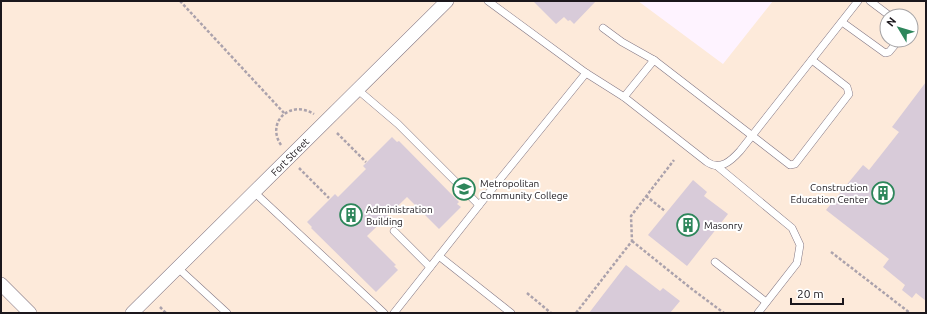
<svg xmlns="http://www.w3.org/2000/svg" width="927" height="314" font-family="Ubuntu,sans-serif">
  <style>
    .education { fill: #fdeada; fill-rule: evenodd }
    .building { fill: #d8cbd9 }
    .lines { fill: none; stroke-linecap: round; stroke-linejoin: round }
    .service-casing { stroke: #837784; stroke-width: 8 }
    .minor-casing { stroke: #837784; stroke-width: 14 }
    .path { stroke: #aba2ac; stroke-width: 2.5; stroke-dasharray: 3 2; stroke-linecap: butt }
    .service { stroke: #fff; stroke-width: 7 }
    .minor { stroke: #fff; stroke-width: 13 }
    .labels { text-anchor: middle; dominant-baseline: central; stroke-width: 4; stroke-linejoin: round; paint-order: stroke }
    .street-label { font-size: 10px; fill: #1b171c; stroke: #fff }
    .poi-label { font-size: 10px; fill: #1b171c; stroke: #fff; text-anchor: start }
  </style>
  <rect width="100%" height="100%" fill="#fef3ff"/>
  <path class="education" d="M1 1H638L723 64 773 1H926V313H1ZM887 16H911V40H887Z"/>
  <g class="building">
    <polygon points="533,1 596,1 574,24 570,20 568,21 564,17 556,24"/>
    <polygon points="926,82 926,301 916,293 912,298 902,290 905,285 883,267 889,259 826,210 863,165 869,170 899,132 892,127"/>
    <polygon points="392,137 397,142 399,141 459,202 457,204 461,207 439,229 407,197 367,236 396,265 394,266 398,270 376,292 311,228 312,227 307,222 335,194 338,197 366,169 363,166"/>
    <polygon points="693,180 707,192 704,196 728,214 687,266 648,235"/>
    <polygon points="626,265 660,291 663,288 680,301 670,313 589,313"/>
  </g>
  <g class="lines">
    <g class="service-casing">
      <g id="service">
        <path d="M488 1 586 73 624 97 707 162C720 171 731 161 740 151L858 1"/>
        <polyline points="870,1 890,16"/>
        <polyline points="842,22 885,53 889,52 899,40"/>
        <polyline points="603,28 622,42 654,60"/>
        <polyline points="358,90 398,124 479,205"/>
        <polyline points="624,97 654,60 790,165 795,164 849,94 847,87 812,60"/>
        <polyline points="717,166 792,228 800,245 797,263 758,313"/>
        <polyline points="254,192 384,313"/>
        <polyline points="394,231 430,267"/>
        <polyline points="439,256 511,313"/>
        <polyline points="715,262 766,302"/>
        <polyline points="178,268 227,313"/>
        <polyline points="394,313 484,199 586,73"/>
      </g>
    </g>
    <g class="minor-casing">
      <g id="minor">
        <polyline points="1,284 30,313"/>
        <polyline points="132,313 447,1"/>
      </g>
    </g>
    <g class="path">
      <polyline points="180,1 284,113"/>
      <polyline points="337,133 366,162"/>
      <path d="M281 145C266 123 289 99 314 114"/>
      <polyline points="299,168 329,198"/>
      <polyline points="646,196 665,211"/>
      <polyline points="632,241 693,290 724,313"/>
      <polyline points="831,252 910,313"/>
      <polyline points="527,293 551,313"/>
      <polyline points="160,307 166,313"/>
      <polyline points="576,313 632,241 631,216 674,160"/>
    </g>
    <use href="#service" class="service"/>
    <use href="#minor" class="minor"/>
  </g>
  <defs>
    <g id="university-ring" transform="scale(1.15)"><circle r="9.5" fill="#fff" stroke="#2d865b" stroke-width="1.5"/><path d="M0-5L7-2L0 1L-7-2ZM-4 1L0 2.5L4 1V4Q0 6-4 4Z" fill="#2d865b"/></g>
    <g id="building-ring" transform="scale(1.15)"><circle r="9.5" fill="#fff" stroke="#2d865b" stroke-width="1.5"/><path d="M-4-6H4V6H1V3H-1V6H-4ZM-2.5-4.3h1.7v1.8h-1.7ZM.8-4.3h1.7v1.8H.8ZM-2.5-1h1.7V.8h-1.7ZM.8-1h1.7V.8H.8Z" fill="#2d865b"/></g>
  </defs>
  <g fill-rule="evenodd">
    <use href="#university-ring" x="464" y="189"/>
    <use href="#building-ring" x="883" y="193"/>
    <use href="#building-ring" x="351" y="215"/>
    <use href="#building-ring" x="688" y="225"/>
  </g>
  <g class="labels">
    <g class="street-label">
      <text transform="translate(290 157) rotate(-45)">Fort Street</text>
    </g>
    <g class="poi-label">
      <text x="480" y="183">Metropolitan<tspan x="480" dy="12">Community College</tspan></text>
      <text x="868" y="187" text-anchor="end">Construction<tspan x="868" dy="12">Education Center</tspan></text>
      <text x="366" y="209">Administration<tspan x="366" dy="12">Building</tspan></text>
      <text x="704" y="225">Masonry</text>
    </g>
  </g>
  <rect width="927" height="314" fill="none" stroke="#1b171c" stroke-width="4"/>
  <g transform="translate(899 28) rotate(308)"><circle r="19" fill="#ffffff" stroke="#a4a2a4"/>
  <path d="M0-3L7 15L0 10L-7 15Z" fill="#2d865b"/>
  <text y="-6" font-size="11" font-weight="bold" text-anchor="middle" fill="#1b171c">N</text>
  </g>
  <path d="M791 298v6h52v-6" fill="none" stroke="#1b171c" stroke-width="2"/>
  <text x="797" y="298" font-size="12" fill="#1b171c" stroke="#ffffff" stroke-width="3" paint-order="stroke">20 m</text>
</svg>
